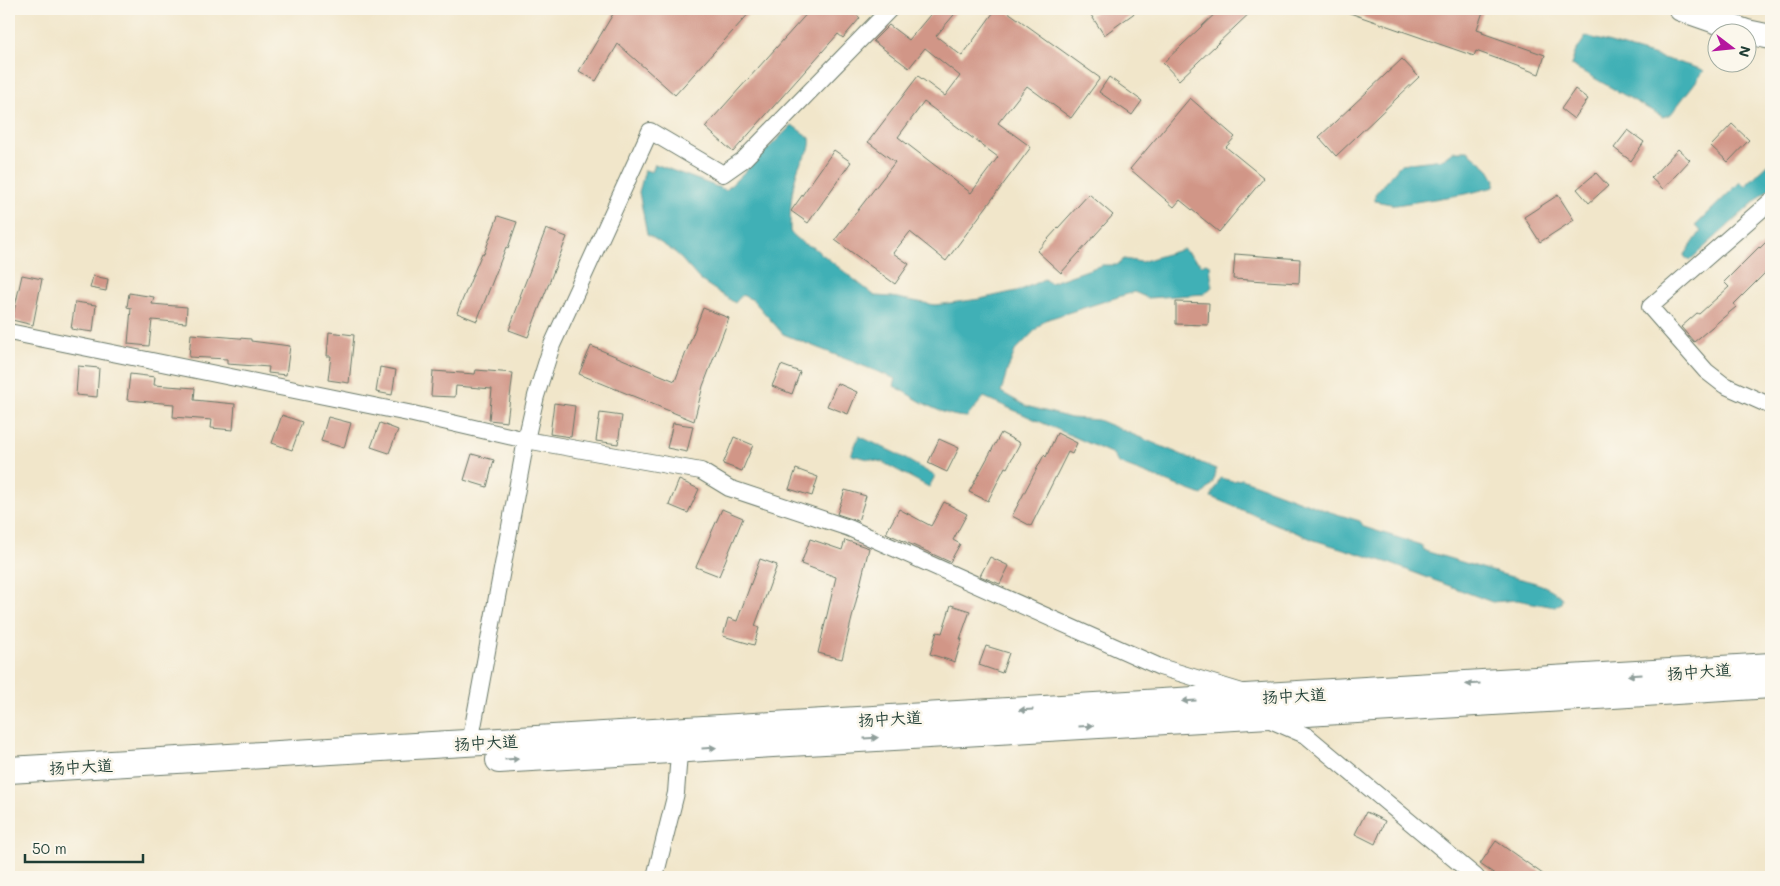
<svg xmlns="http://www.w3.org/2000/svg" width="1780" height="886" font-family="Mali,'LXGW WenKai TC',sans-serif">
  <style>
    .water { fill: #3fb0b6; stroke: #2f7675 }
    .building { fill: #d19687; fill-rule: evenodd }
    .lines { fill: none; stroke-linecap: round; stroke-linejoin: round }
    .street-casing { stroke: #687868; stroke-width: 18 }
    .secondary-casing { stroke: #687868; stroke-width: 26 }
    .primary-casing { stroke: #687868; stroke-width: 28 }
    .street { stroke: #fff; stroke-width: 16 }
    .secondary { stroke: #fff; stroke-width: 24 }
    .primary { stroke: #fff; stroke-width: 26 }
    .oneway { fill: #8f9e9a }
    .labels { text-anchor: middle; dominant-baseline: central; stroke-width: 5; stroke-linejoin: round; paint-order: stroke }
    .street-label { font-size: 16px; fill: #1f3d34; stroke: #fbf7ec }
  </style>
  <rect width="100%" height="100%" fill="#fbf7ec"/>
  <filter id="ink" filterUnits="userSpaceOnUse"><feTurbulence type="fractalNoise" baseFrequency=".02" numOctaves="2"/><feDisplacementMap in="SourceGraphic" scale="10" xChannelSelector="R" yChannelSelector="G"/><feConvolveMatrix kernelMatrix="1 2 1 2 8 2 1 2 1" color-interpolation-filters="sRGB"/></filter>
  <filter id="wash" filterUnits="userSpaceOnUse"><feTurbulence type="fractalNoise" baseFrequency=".0096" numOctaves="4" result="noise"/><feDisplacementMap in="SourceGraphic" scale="20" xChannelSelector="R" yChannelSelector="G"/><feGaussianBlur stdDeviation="1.12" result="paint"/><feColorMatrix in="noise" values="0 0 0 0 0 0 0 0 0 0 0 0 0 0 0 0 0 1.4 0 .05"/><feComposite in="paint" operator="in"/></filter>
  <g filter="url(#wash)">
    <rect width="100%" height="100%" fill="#f1e6ca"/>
    <g class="water">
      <polygon points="1586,36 1701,69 1704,71 1671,114 1663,117 1571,65 1575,53"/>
      <path d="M792 125 810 138C812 152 804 155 799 166 791 187 790 210 790 232L804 244 813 247 875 296 892 297 935 305 980 299 1021 290 1044 279 1050 283 1102 265H1117L1124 259 1141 262 1183 249 1202 265 1206 263 1210 265 1212 287 1204 294 1148 298 1134 292 1045 320 1015 351 1007 371 1001 392 1026 406 1071 418 1098 420 1216 469C1216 480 1210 488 1202 495L1118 463 1113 454 984 397 967 417C940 416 917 399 894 386L896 379 783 334 753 300 742 295 735 303 700 280 676 253 647 234 639 192 645 170 652 172 655 164 726 190Z"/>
      <polygon points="1454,151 1468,151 1488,168 1495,180 1494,187 1466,194 1396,205 1375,201 1375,194 1401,164 1443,159"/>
      <polygon points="1771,161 1771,187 1689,261 1684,256 1701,231 1695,226 1740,182 1745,186"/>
      <polygon points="859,436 897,454 935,476 929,487 882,462 851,455"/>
      <path d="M1220 478 1233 481 1242 479 1327 511 1360 521 1364 527 1421 545 1425 551C1452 559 1478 567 1505 575 1525 581 1546 582 1562 598L1561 603 1555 607 1517 600 1492 602 1386 562 1314 540 1211 497Z"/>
    </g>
    <g id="blocks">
      <g class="building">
        <polygon points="616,9 753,9 675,95 618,44 596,81 579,71"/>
        <polygon points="811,9 850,9 860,18 843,38 838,34 733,152 705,127"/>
        <path d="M935 9H959L936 36 962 56 996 9H1004L1100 78 1071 118 1027 86 998 123 1031 147 946 261 910 232 893 253 909 264 895 284 835 240 895 162 868 142 918 76 945 96 960 76 925 48 909 68 873 41 889 25 909 40ZM924 102 998 157 971 193 898 137Z"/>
        <polygon points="1100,9 1140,9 1104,35 1091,15"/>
        <polygon points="1220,9 1254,9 1179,80 1163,63"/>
        <polygon points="1344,9 1484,9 1477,29 1483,31 1482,33 1545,55 1539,74 1476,51 1474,56 1344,11"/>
        <polygon points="1402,59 1419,77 1336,156 1319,137"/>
        <polygon points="1109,77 1142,101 1132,115 1099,92"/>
        <polygon points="1575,89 1588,99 1574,119 1561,109"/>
        <polygon points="1190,98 1235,137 1226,147 1264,178 1219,232 1180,200 1174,207 1130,169"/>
        <polygon points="1732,124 1749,140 1728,162 1711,146"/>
        <polygon points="1628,130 1644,142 1631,161 1614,148"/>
        <polygon points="1678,149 1690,160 1663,189 1651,178"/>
        <polygon points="834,150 851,162 808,223 791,211"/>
        <polygon points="1596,173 1608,186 1589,203 1577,189"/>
        <polygon points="1089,194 1113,215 1061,273 1037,251"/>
        <polygon points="1558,195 1574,220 1540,242 1524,217"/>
        <polygon points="498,216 517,222 508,248 506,247 477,321 457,313 482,253 484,254"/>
        <polygon points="546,229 567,237 528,337 509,330 521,297 520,296"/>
        <polygon points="1771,237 1771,267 1734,304 1736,307 1694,342 1681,327 1697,313 1699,314 1729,287 1724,282 1759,247 1760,248"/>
        <polygon points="1235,254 1300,259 1299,283 1233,279"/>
        <polygon points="22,275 42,279 33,325 12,320"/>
        <polygon points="93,276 108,279 106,291 90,288"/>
        <polygon points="129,293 154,297 152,304 187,307 186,323 152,320 149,346 128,344 131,308 127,307"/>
        <polygon points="75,302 96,305 93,332 71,329"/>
        <polygon points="1176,302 1209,303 1208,325 1176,324"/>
        <polygon points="703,308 729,318 703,386 694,421 579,374 591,346 675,381"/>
        <polygon points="329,332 354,335 349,383 328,380 331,356 327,356"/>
        <polygon points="191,334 251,339 251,341 290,346 286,375 268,373 269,367 227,364 227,359 189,357"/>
        <polygon points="781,365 800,372 792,394 772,386"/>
        <polygon points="78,366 99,368 97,397 76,395"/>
        <polygon points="380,367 396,370 392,395 376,392"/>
        <polygon points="476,370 513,373 507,422 489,420 492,389 456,386 455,397 431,396 433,371 475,374"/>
        <polygon points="130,374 155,377 154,385 195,388 194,400 235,404 233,430 211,428 212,420 173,417 174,404 127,400"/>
        <polygon points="837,383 857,392 848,414 827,406"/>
        <polygon points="554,403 575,406 571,437 550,434"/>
        <polygon points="600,413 622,416 618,444 596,441"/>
        <polygon points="282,415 302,422 292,450 272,443"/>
        <polygon points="328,417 351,423 344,448 321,441"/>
        <polygon points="380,423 398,430 389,453 371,447"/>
        <polygon points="673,423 693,426 687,452 667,448"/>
        <polygon points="1001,433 1020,443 1007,468 1005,467 988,501 969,492"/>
        <polygon points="1057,433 1077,443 1072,454 1068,452 1031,526 1012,516 1044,455 1046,457"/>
        <polygon points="734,437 753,445 742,471 723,464"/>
        <polygon points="939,439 959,448 947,472 928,463"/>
        <polygon points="472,454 494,460 487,487 464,480"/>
        <polygon points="796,469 818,477 812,496 789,489"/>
        <polygon points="679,480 699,489 688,513 669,505"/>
        <polygon points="845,490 866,496 858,521 837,514"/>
        <polygon points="944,502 967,514 953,540 960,544 950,562 886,533 899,509 931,526"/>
        <polygon points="722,509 743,518 719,576 696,567"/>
        <polygon points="810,539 842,550 845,540 869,548 842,659 818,653 836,577 801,564"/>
        <polygon points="990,557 1009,566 1000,584 980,576"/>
        <polygon points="760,559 777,565 755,626 759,628 754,645 723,636 728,618 737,621"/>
        <polygon points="951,605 970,611 960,639 962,639 955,662 930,654 937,632 942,633"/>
        <polygon points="986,646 1009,653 1002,673 979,665"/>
        <polygon points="1366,812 1385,821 1375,844 1355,834"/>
        <polygon points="1496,841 1547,877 1499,877 1480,864"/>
      </g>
    </g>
  </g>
  <g filter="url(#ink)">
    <use href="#blocks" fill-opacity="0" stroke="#687868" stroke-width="1"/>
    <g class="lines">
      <g class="street-casing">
        <g id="street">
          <polyline points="1771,201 1650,307 1706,371 1724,385 1771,406"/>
          <polyline points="9,332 413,414 526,440 701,471 729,488 849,528 1160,667 1242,692"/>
          <polyline points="1268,719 1307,736 1476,877"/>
          <polyline points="470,743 526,440 536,396 552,345 650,131 723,174 743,160 890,9"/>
          <polyline points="655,877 676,793 680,740"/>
        </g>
      </g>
      <g class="secondary-casing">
        <polyline id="secondary" points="1681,9 1747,32 1771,37"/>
      </g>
      <g class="primary-casing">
        <g id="primary">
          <polyline points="499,760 1597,696 1771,685"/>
          <polyline points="9,770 1771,666"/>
        </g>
      </g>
      <use href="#street" class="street"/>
      <use href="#secondary" class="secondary"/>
      <use href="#primary" class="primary"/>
    </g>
    <defs><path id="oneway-solid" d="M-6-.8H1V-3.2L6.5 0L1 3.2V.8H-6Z" transform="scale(1.25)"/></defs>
    <g class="oneway">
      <use href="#oneway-solid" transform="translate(1635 675) rotate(176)"/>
      <use href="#oneway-solid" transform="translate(1473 684) rotate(177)"/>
      <use href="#oneway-solid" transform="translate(1189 701) rotate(177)"/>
      <use href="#oneway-solid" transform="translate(1026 710) rotate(177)"/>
      <use href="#oneway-solid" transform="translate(1086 726) rotate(-3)"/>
      <use href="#oneway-solid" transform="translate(871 738) rotate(-3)"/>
      <use href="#oneway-solid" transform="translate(709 748) rotate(-3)"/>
      <use href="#oneway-solid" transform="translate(512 759) rotate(-3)"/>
    </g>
  </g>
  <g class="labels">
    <g class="street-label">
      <text transform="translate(1699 671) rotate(-4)">扬中大道</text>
      <text transform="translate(1294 695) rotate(-3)">扬中大道</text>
      <text transform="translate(890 718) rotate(-3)">扬中大道</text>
      <text transform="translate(486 742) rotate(-3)">扬中大道</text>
      <text transform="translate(81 766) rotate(-3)">扬中大道</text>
    </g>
  </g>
  <rect width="1780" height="886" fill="none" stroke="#fbf7ec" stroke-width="30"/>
  <g transform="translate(1732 48) rotate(106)"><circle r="24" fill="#fbf7ec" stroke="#a3ada2"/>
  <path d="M0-4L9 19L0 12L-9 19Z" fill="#b5179e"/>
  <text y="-8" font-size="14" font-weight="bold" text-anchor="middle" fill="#1f3d34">N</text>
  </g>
  <path d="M25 854v8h118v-8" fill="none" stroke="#1f3d34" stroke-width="2.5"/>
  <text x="32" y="854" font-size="15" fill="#1f3d34" stroke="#fbf7ec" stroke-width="4" paint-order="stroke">50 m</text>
</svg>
